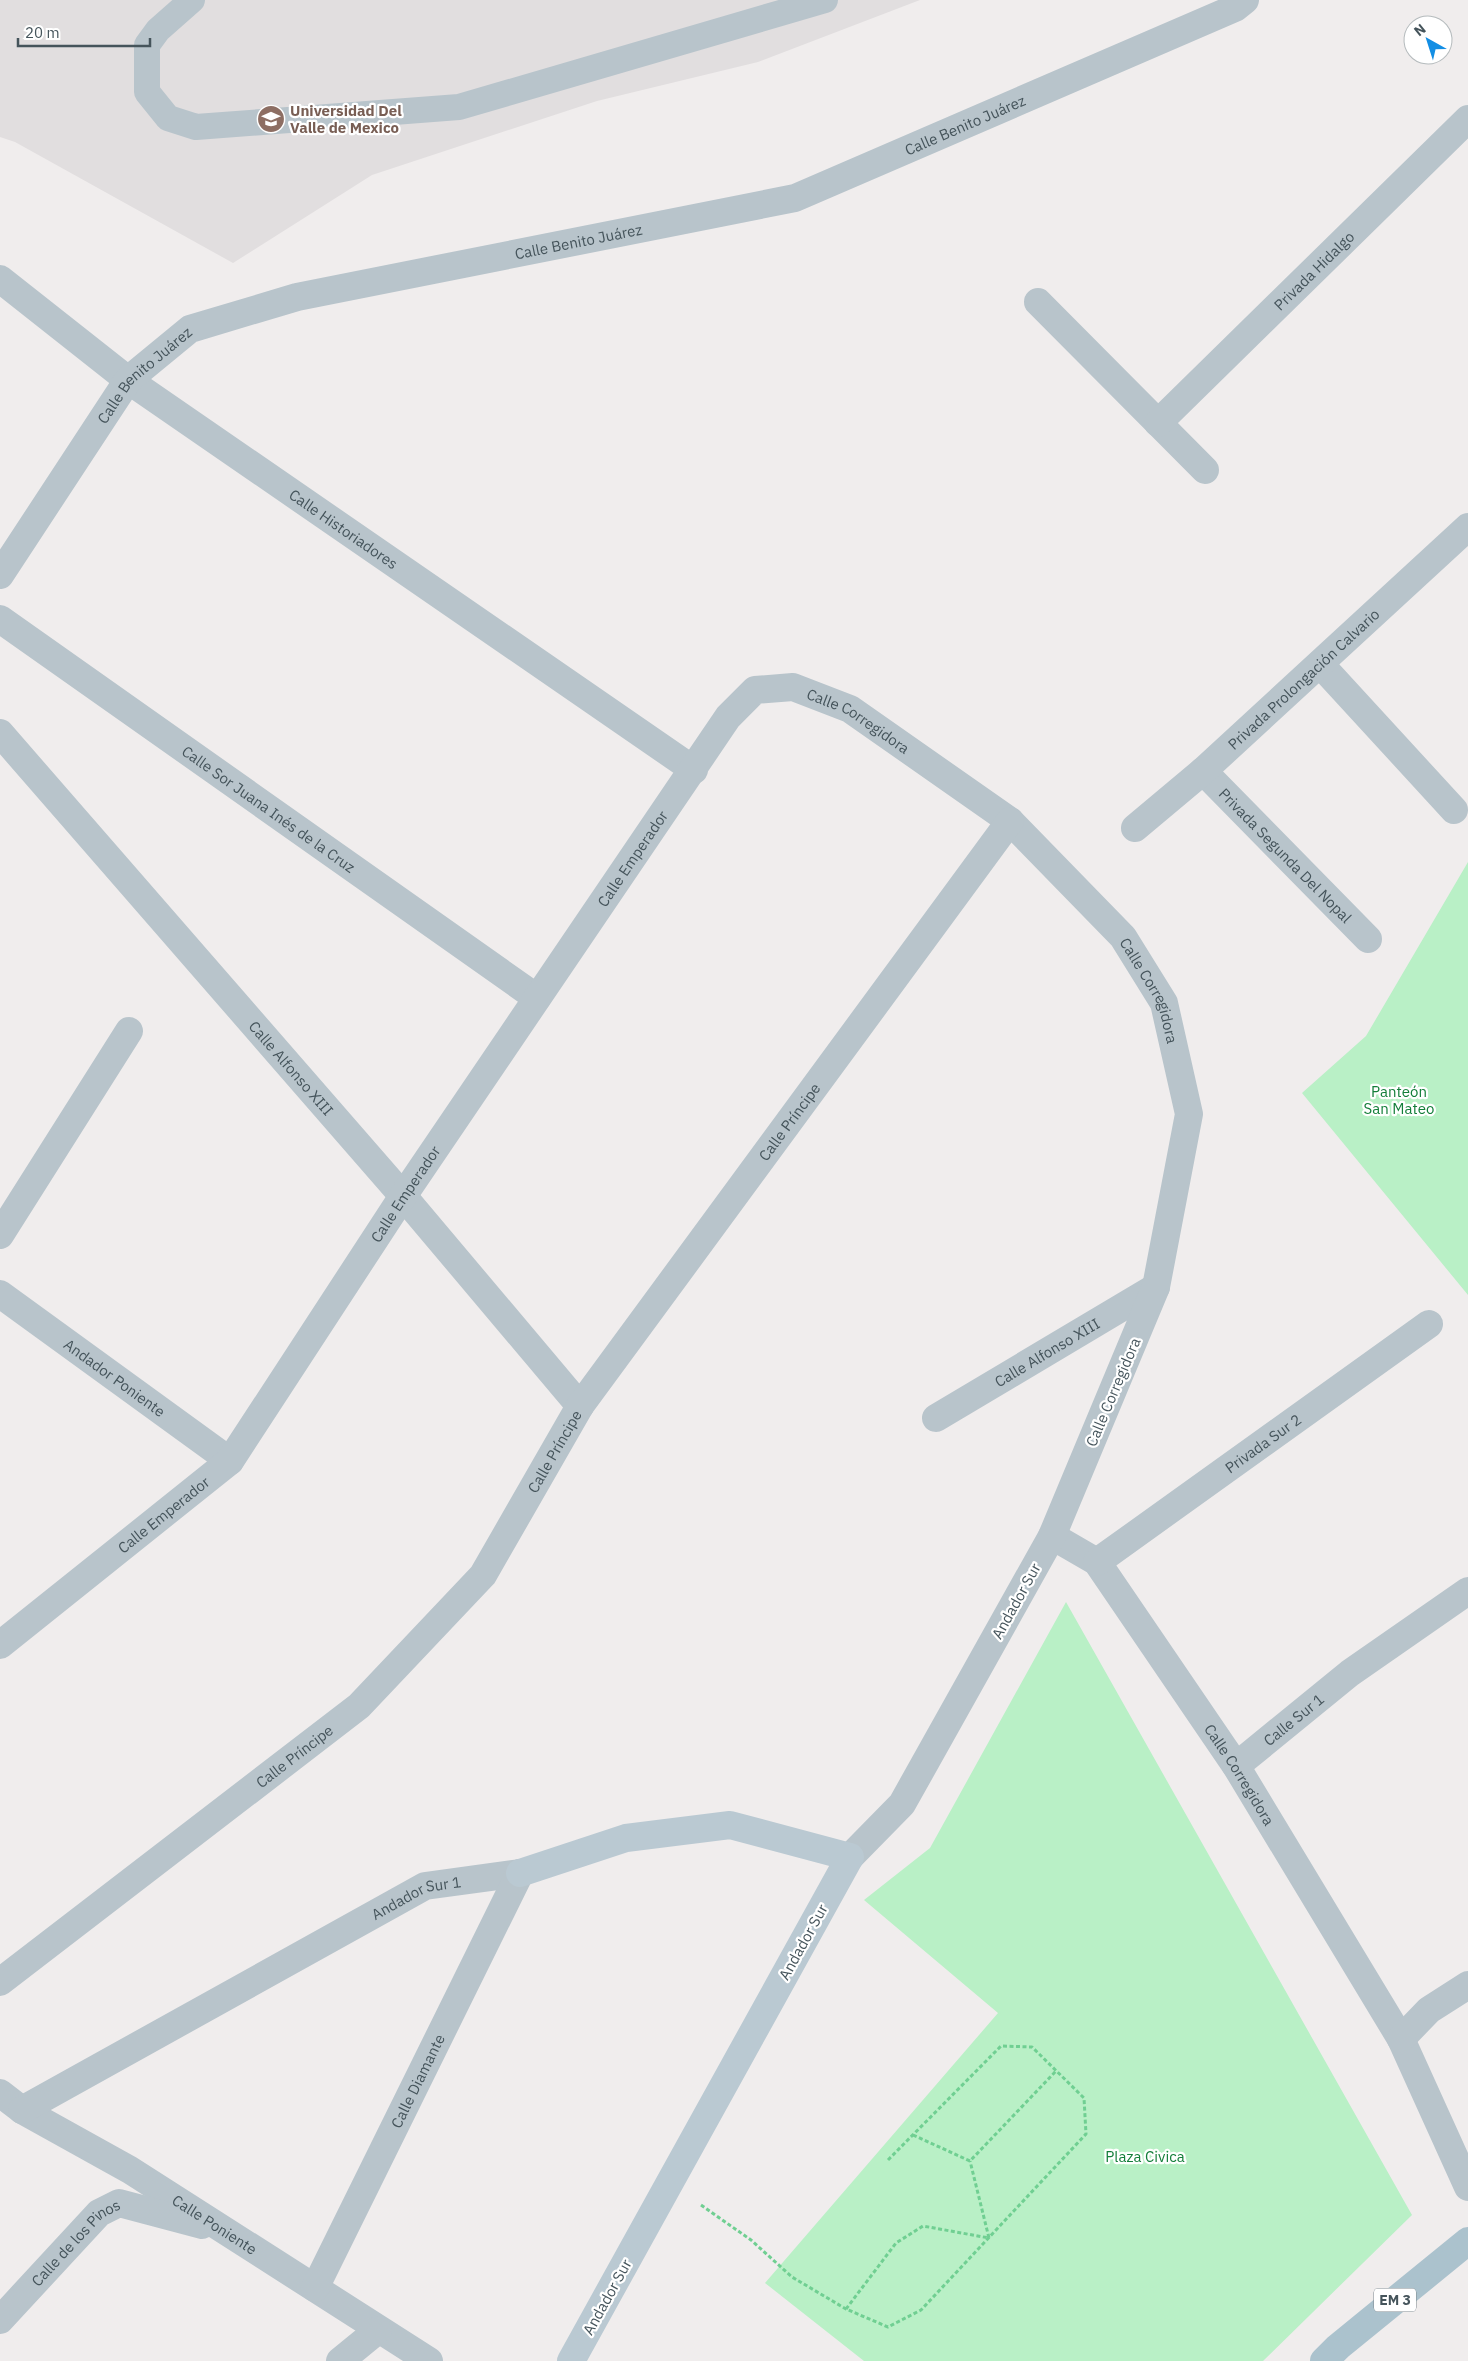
<svg xmlns="http://www.w3.org/2000/svg" width="1468" height="2361" font-family="'IBM Plex Sans',sans-serif">
  <style>
    .education { fill: #e1dedf }
    .green { fill: #b9f0c6 }
    .lines { fill: none; stroke-linecap: round; stroke-linejoin: round }
    .path { stroke: #70cf92; stroke-width: 3; stroke-dasharray: 4 2.5; stroke-linecap: butt }
    .lane { stroke: #b8c4cb; stroke-width: 26 }
    .street { stroke: #b8c4cb; stroke-width: 28 }
    .secondary { stroke: #bac9d2; stroke-width: 28 }
    .primary { stroke: #abc2cd; stroke-width: 28 }
    .labels { text-anchor: middle; dominant-baseline: central; stroke-width: 4.5; stroke-linejoin: round; paint-order: stroke }
    .shield { fill: #fff; stroke: #7d878c; stroke-width: 1 }
    .shield-label { font-size: 14px; font-weight: bold; fill: #45545b }
    .education-label { font-size: 15px; font-weight: bold; fill: #785e54; stroke: #fff; text-anchor: start }
    .street-label { font-size: 15px; fill: #45545b; stroke: #fff }
    .park-label { font-size: 15px; fill: #137e39; stroke: #fff }
  </style>
  <rect width="100%" height="100%" fill="#f0eded"/>
  <polygon class="education" points="0,0 920,0 758,62 597,101 372,175 233,263 15,142 0,137"/>
  <g class="green">
    <polygon points="1468,862 1468,1295 1302,1093 1366,1036"/>
    <polygon points="1066,1602 1412,2215 1263,2361 864,2361 765,2283 998,2013 864,1900 930,1848"/>
  </g>
  <g class="lines">
    <g class="path">
      <polyline points="913,2135 970,2161 1056,2071"/>
      <polyline points="701,2205 751,2240 792,2277 846,2309 888,2327 921,2310 1086,2134 1084,2098 1032,2047 1001,2046 887,2161"/>
      <polyline points="846,2309 896,2243 923,2226 989,2238 970,2161"/>
    </g>
    <polyline class="lane" points="192,0 158,30 147,45 147,92 168,118 196,127 459,107 825,0"/>
    <g class="street">
      <path id="s1" d="M0 279 128 380 694 770"/>
      <polyline points="1038,302 1205,470"/>
      <path id="s2" d="M1158 423 1468 119"/>
      <path id="s3" d="M0 575 128 380 190 329 297 297 795 198 1235 8 1245 0"/>
      <path id="s4" d="M0 619 537 998"/>
      <polyline points="1320,664 1454,810"/>
      <path id="s5" d="M0 733 403 1196 580 1406"/>
      <path id="s6" d="M1203 771 1368 939"/>
      <path id="s7" d="M1135 828 1203 771 1468 527"/>
      <polyline points="0,1235 129,1031"/>
      <path id="s8" d="M0 1294 230 1461"/>
      <path id="s9" d="M936 1418 1156 1287"/>
      <path id="s10" d="M1052 1536 1097 1562 1236 1766 1401 2039 1468 2187"/>
      <path id="s11" d="M1097 1562 1429 1324"/>
      <path id="s12" d="M0 1645 230 1461 403 1196 728 717 755 690 793 687 850 709 1010 821 1123 937 1164 1003 1189 1114 1156 1287 1052 1536 902 1804 850 1857"/>
      <path id="s13" d="M1236 1766 1350 1673 1468 1591"/>
      <path id="s14" d="M0 1982 359 1706 483 1575 580 1406 1010 821"/>
      <polyline points="1401,2039 1429,2010 1468,1985"/>
      <path id="s15" d="M0 2093 22 2110 130 2170 429 2361"/>
      <path id="s16" d="M22 2110 425 1886 520 1873"/>
      <path id="s17" d="M315 2288 520 1873"/>
      <path id="s18" d="M0 2320 99 2213 119 2203 202 2225"/>
      <polyline points="340,2361 378,2330"/>
    </g>
    <polyline class="secondary" points="520,1873 626,1838 730,1825 850,1857 571,2361"/>
    <polyline class="primary" points="1324,2361 1338,2347 1468,2241"/>
  </g>
  <defs>
    <g id="university-disc" transform="scale(1.4375)"><circle r="9.5" fill="#8d6e63" stroke="#fff"/><path d="M0-5L7-2L0 1L-7-2ZM-4 1L0 2.5L4 1V4Q0 6-4 4Z" fill="#fff"/></g>
  </defs>
  <g fill-rule="evenodd">
    <use href="#university-disc" x="271" y="119"/>
  </g>
  <g class="labels">
    <rect class="shield" x="1374" y="2288.5" width="42" height="23" rx="4"/>
    <g class="shield-label">
      <text x="1395" y="2300">EM 3</text>
    </g>
    <g class="education-label">
      <text x="290" y="110">Universidad Del<tspan x="290" dy="17">Valle de Mexico</tspan></text>
    </g>
    <g class="street-label">
      <text stroke="none"><textPath href="#s3" startOffset="1118">Calle Benito Juárez</textPath></text>
      <text stroke="none"><textPath href="#s3" startOffset="712">Calle Benito Juárez</textPath></text>
      <text stroke="none"><textPath href="#s2" startOffset="218">Privada Hidalgo</textPath></text>
      <text stroke="none"><textPath href="#s3" startOffset="248">Calle Benito Juárez</textPath></text>
      <text stroke="none"><textPath href="#s1" startOffset="425">Calle Historiadores</textPath></text>
      <text stroke="none"><textPath href="#s7" startOffset="225">Privada Prolongación Calvario</textPath></text>
      <text stroke="none"><textPath href="#s12" startOffset="1340">Calle Corregidora</textPath></text>
      <text stroke="none"><textPath href="#s4" startOffset="329">Calle Sor Juana Inés de la Cruz</textPath></text>
      <text stroke="none"><textPath href="#s6" startOffset="118">Privada Segunda Del Nopal</textPath></text>
      <text stroke="none"><textPath href="#s12" startOffset="1019">Calle Emperador</textPath></text>
      <text stroke="none"><textPath href="#s12" startOffset="1745">Calle Corregidora</textPath></text>
      <text stroke="none"><textPath href="#s5" startOffset="444">Calle Alfonso XIII</textPath></text>
      <text stroke="none"><textPath href="#s14" startOffset="1181">Calle Príncipe</textPath></text>
      <text stroke="none"><textPath href="#s12" startOffset="614">Calle Emperador</textPath></text>
      <text stroke="none"><textPath href="#s9" startOffset="129">Calle Alfonso XIII</textPath></text>
      <text stroke="none"><textPath href="#s8" startOffset="142">Andador Poniente</textPath></text>
      <text transform="translate(1113 1392) rotate(-67)">Calle Corregidora</text>
      <text stroke="none"><textPath href="#s11" startOffset="204">Privada Sur 2</textPath></text>
      <text stroke="none"><textPath href="#s14" startOffset="776">Calle Príncipe</textPath></text>
      <text stroke="none"><textPath href="#s12" startOffset="209">Calle Emperador</textPath></text>
      <text transform="translate(1016 1601) rotate(-61)">Andador Sur</text>
      <text stroke="none"><textPath href="#s13" startOffset="74">Calle Sur 1</textPath></text>
      <text stroke="none"><textPath href="#s14" startOffset="371">Calle Príncipe</textPath></text>
      <text stroke="none"><textPath href="#s10" startOffset="308">Calle Corregidora</textPath></text>
      <text stroke="none"><textPath href="#s16" startOffset="449">Andador Sur 1</textPath></text>
      <text transform="translate(803 1942) rotate(-61)">Andador Sur</text>
      <text stroke="none"><textPath href="#s17" startOffset="231">Calle Diamante</textPath></text>
      <text stroke="none"><textPath href="#s15" startOffset="252">Calle Poniente</textPath></text>
      <text stroke="none"><textPath href="#s18" startOffset="109">Calle de los Pinos</textPath></text>
      <text transform="translate(607 2297) rotate(-61)">Andador Sur</text>
    </g>
    <g class="park-label">
      <text x="1399" y="1091">Panteón<tspan x="1399" dy="17">San Mateo</tspan></text>
      <text x="1145" y="2156">Plaza Civica</text>
    </g>
  </g>
  <g transform="translate(1428 40) rotate(321)"><circle r="24" fill="#ffffff" stroke="#b5bbbd"/>
  <path d="M0-4L9 19L0 12L-9 19Z" fill="#138ee4"/>
  <text y="-8" font-size="14" font-weight="bold" text-anchor="middle" fill="#45545b">N</text>
  </g>
  <path d="M18 38v8h132v-8" fill="none" stroke="#45545b" stroke-width="2.5"/>
  <text x="25" y="38" font-size="15" fill="#45545b" stroke="#ffffff" stroke-width="4" paint-order="stroke">20 m</text>
</svg>
